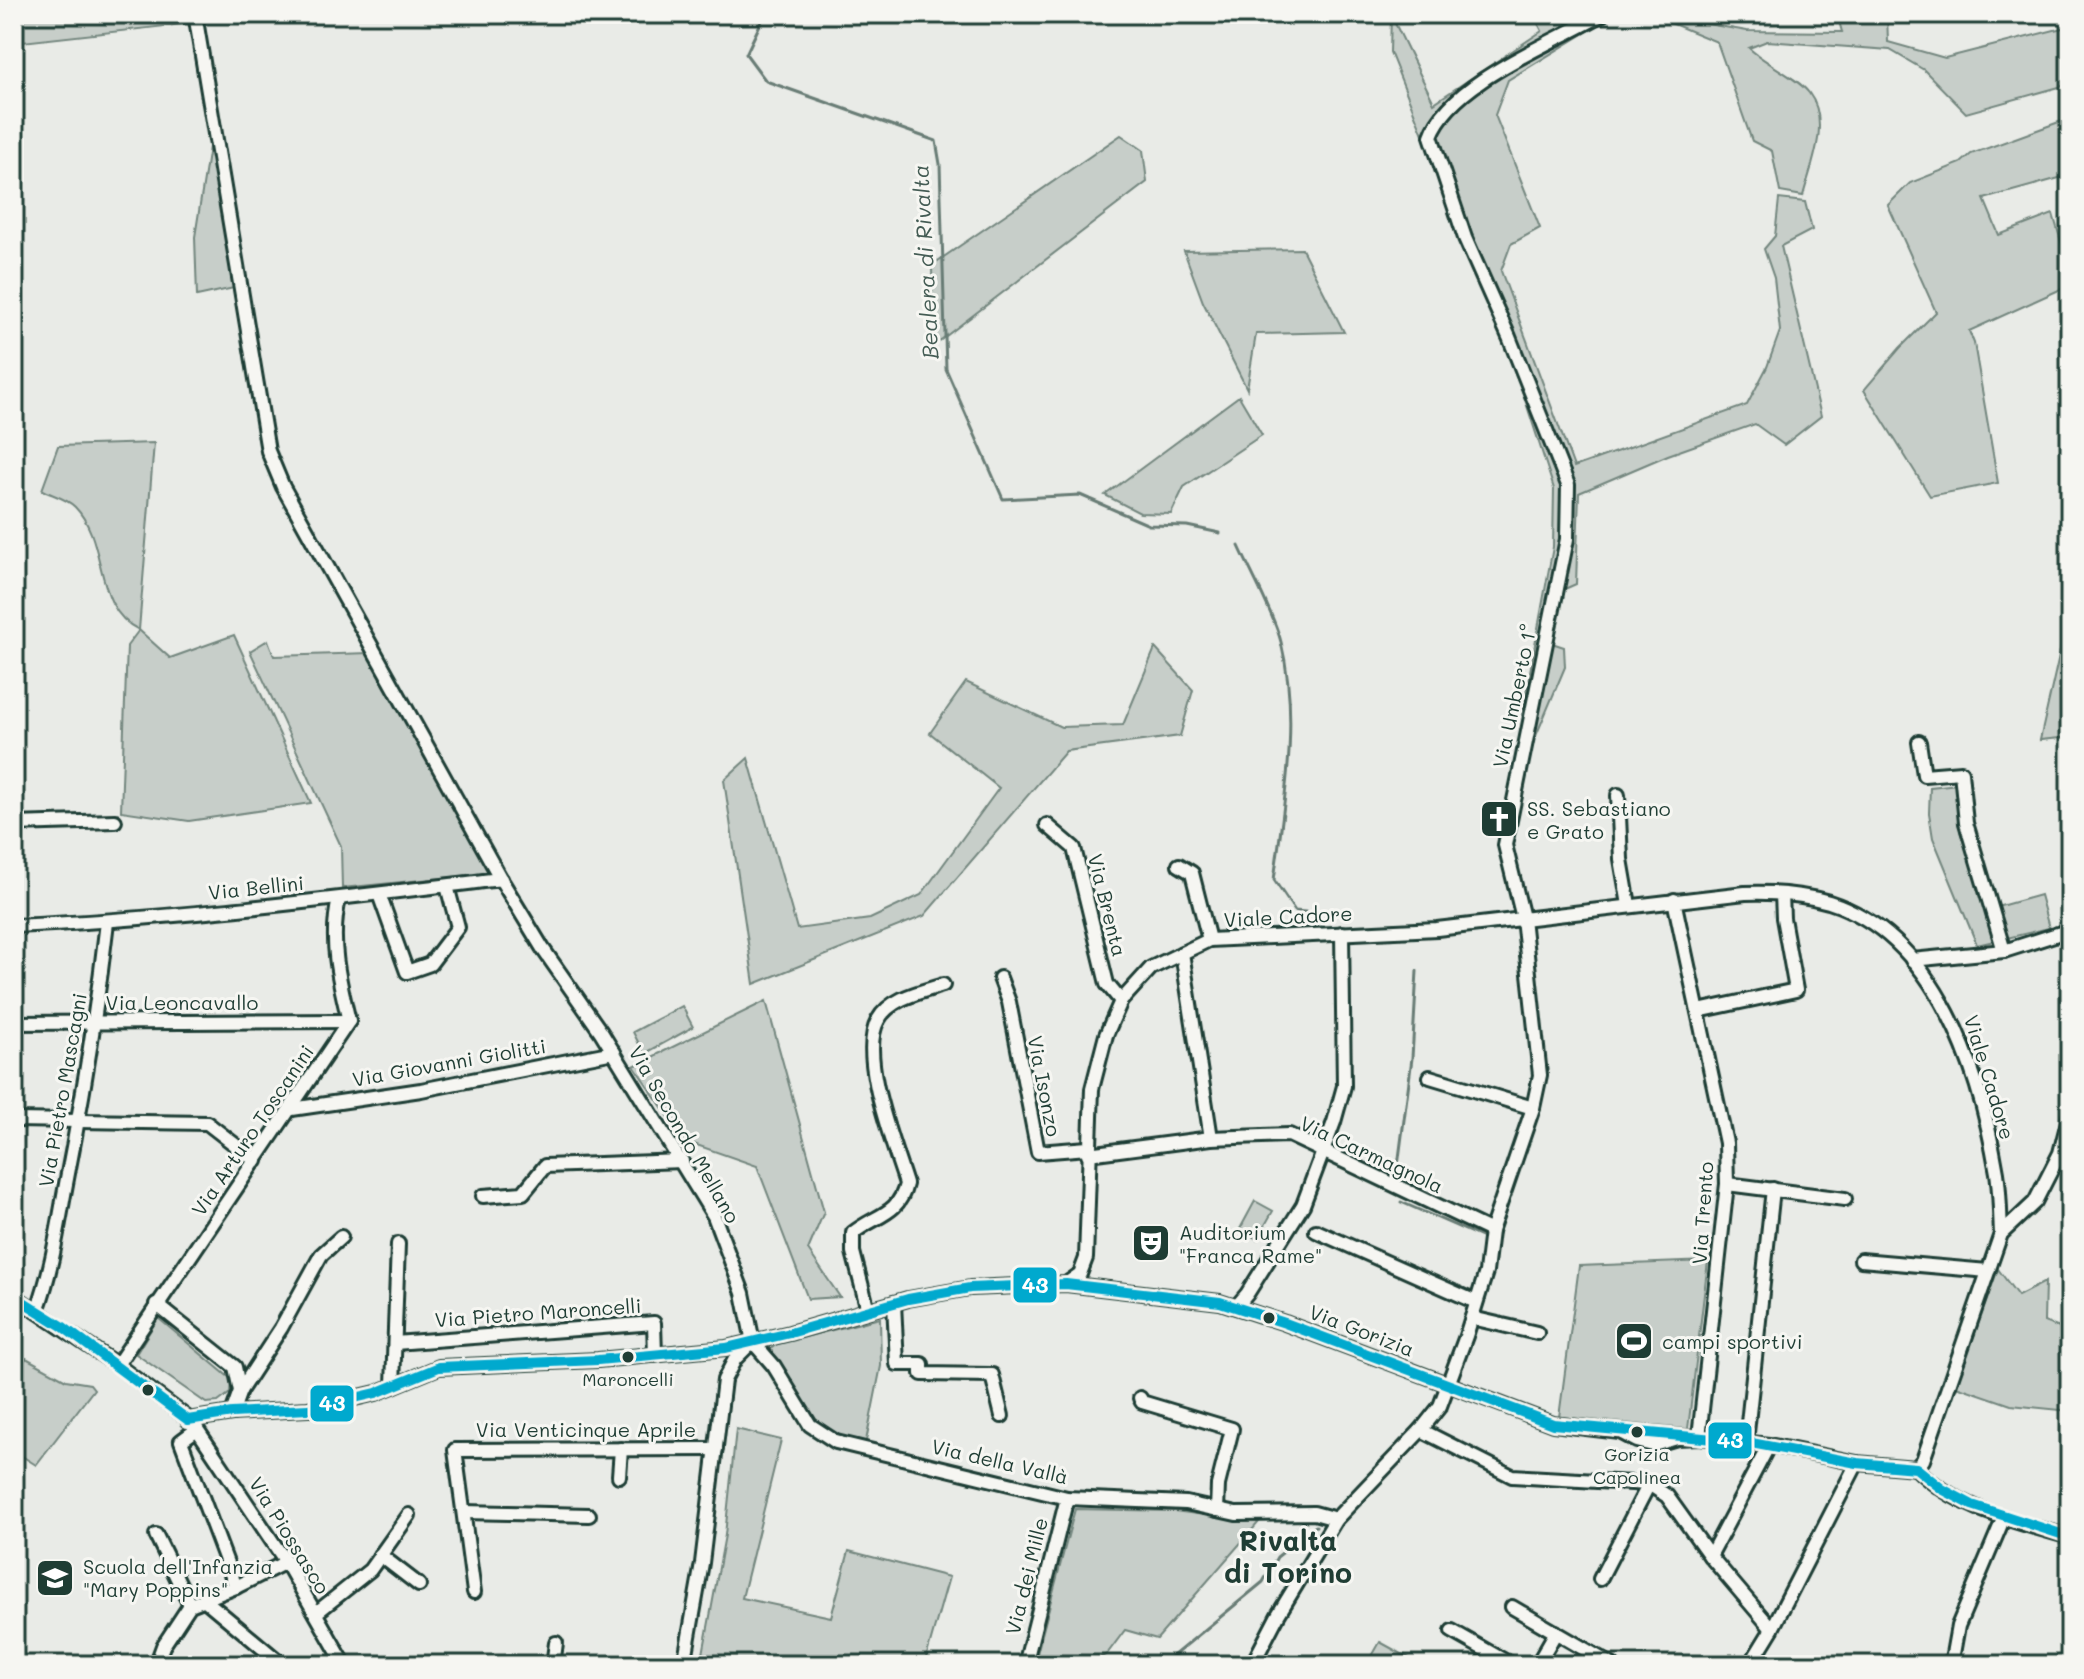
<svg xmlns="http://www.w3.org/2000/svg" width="2084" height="1679" font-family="Mali,sans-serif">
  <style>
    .green { fill: #c7cec9; stroke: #73867e; stroke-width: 2 }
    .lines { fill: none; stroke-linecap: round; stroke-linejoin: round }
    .stream { stroke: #687c75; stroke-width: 3 }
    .minor-casing { stroke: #1f3d34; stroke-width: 18 }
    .minor { stroke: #f6f6f2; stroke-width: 12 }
    .bus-1-casing { stroke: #f6f6f2; stroke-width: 16 }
    .bus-1 { stroke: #00a9ce; stroke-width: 10 }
    .bus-dot { fill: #1f3d34; stroke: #f6f6f2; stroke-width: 3 }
    .labels { text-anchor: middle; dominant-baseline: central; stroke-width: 6; stroke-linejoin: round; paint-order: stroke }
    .bus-label { font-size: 18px; fill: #1f3d34; stroke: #f6f6f2 }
    .street-label { font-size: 20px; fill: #1f3d34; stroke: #f6f6f2 }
    .poi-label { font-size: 20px; fill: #1f3d34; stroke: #f6f6f2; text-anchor: start }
    .water-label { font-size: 22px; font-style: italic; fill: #445c54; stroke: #f6f6f2 }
    .district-label { font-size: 28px; font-weight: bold; fill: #1f3d34; stroke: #f6f6f2 }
    .line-badge { stroke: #f6f6f2; stroke-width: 3 }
    .badge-label { font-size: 22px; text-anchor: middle; font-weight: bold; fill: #fff }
  </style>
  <rect width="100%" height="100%" fill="#e9ebe7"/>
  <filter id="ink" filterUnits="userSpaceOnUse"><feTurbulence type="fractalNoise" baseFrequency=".0125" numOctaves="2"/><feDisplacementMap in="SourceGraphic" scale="16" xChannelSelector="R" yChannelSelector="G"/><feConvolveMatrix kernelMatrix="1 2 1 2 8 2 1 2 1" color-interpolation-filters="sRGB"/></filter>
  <g filter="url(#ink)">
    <g class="green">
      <polygon points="14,14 191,14 193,23 14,43"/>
      <polygon points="1533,14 1616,14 1508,80 1495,115 1540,228 1511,244 1501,271 1574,467 1747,405 1767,367 1780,331 1774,278 1764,249 1775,236 1779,199 1805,202 1812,230 1781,246 1821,416 1784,445 1755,424 1668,455 1579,493 1576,584 1558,592 1552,643 1564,647 1565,667 1536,736 1522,715 1553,547 1554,489 1505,338 1390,52 1391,15 1434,103 1542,31"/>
      <path d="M1649 14H1679L1702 23 1747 31 1842 32 1837 14H1887L1888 42 1945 58 2070 26V84L1966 113 1924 70 1890 50 1767 41 1749 48C1764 63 1797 77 1809 93 1831 122 1811 165 1803 196L1780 192 1772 151 1752 141 1717 42Z"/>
      <polygon points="2070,118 2070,175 1984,199 1999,235 2053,214 2070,272 2070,285 1969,331 1974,343 1998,483 1930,496 1864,390 1900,348 1936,312 1888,205 1910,183 1961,163 1971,154"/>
      <polygon points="212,128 234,288 197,296 195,237"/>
      <polygon points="1121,135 1143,150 1147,182 933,346 932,265"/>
      <polygon points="1302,249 1344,332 1256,334 1247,389 1203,302 1184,251"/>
      <polygon points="1239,396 1262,435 1184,487 1171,514 1140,513 1105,495"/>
      <path d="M154 443 139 630 170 658 234 635 311 803 189 821 121 811 127 646 139 630C92 608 109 542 75 507 68 499 52 495 42 490L58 446Z"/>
      <polygon points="2070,567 2070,737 2040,740 2064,633"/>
      <polygon points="268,640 274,656 370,653 492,873 342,888 341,846 250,651"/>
      <polygon points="1155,648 1193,690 1180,736 1066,751 924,916 754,984 724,780 748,758 797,929 870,919 921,895 999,788 930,733 966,682 1061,727 1123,725"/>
      <polygon points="1958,784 1960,831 1986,910 2040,895 2049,928 1977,945 1933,838 1929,813 1930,787"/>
      <polygon points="766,1001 824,1212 808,1250 840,1297 808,1299 757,1166 685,1141 634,1066"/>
      <polygon points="682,1006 693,1027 644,1054 633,1032"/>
      <polygon points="1255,1201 1273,1211 1257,1239 1240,1229"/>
      <polygon points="1708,1261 1688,1429 1559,1417 1579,1266"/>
      <polygon points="1998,1269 2018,1296 2045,1282 2044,1322 2070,1332 2070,1411 2011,1405 1956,1386"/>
      <polygon points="158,1318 231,1379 230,1393 218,1402 206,1403 136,1354"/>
      <polygon points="880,1318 881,1366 865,1446 835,1437 813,1423 768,1351 777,1344"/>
      <polygon points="26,1358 66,1380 90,1384 94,1389 36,1465 14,1451 14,1378"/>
      <polygon points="736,1429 781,1440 742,1598 831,1617 849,1551 949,1577 924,1665 701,1665 725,1535"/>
      <polygon points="1075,1509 1174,1511 1259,1522 1157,1639 1125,1630 1107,1654 1092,1662 1095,1665 1034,1665"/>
      <polygon points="1380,1642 1422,1665 1367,1665"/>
    </g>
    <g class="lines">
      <g class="stream">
        <polyline points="748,14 763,16"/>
        <polyline points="765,14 746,54 766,81 936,141 940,164 946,369 1003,499 1080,495 1149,525 1187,526 1220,533"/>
        <path d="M1239 546C1251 573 1274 614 1281 642 1300 719 1284 803 1274 880L1295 911 1315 913"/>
        <polyline points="1398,1166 1412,1058 1417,971"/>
        <polyline points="1401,1202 1481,1237"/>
        <polyline points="1162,1665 1263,1582 1277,1557 1316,1526"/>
      </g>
      <g class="minor-casing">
        <g id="minor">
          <polyline points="195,14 268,451 283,487 503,883 543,949 601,1032 714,1216 743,1293 753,1342 774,1366 810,1425 836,1442 1067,1498 1186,1503 1236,1514 1314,1513 1336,1519"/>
          <polyline points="1919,742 1924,775 1961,772 1966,823 2004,951"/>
          <polyline points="1618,795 1621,859 1629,905"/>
          <polyline points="14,824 115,821"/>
          <polyline points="1047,825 1074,848 1107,984 1121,1001"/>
          <polyline points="1179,865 1192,873 1209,940"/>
          <polyline points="379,894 407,972 430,964 458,927 447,886"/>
          <polyline points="1674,900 1726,1143 1727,1184 1699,1437"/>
          <path d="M14 926C177 919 339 898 501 879"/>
          <polyline points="1182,953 1211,1138"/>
          <polyline points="1912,960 2004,951 2070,930"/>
          <polyline points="1000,978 1009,1002 1038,1152 1088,1148"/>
          <polyline points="1698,1011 1796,990 1783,918 1782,894"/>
          <polyline points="14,1023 349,1021"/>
          <polyline points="1430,1077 1533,1108"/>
          <polyline points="292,1109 421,1090 614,1052"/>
          <polyline points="14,1120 207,1123 256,1161"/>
          <polyline points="1088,1154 1211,1138 1289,1135 1491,1231"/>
          <polyline points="1727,1184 1845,1199"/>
          <polyline points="483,1196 523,1193 545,1166 682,1161"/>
          <polyline points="1316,1231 1476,1302"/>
          <polyline points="1861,1260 1988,1271"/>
          <path d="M1066 1284 1080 1274 1086 1258 1092 1089 1106 1035 1121 1001 1151 968 1209 940 1437 929 1745 893C1772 892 1802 894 1829 902 1938 937 1980 1072 1997 1173 2000 1193 2000 1214 2001 1234"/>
          <polyline points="14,1296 117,1365 186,1417 197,1429 286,1562 345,1665"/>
          <polyline points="894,1303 897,1364 922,1364 922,1374 992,1375 1002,1416"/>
          <polyline points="156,1304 235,1367 240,1391 232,1413"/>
          <polyline points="1236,1307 1247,1294 1303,1205 1334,1122 1344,1086 1342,933"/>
          <path d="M868 1310 853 1252V1233C875 1215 899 1215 906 1184 894 1145 858 1056 878 1020 890 998 921 992 943 985"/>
          <path d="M37 1311C52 1270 58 1227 66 1184 83 1097 97 1010 107 922"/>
          <polyline points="1472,1318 1537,1333"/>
          <polyline points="395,1343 654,1323 655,1355"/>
          <path d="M117 1365 349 1021C339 980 329 941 339 899"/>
          <polyline points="393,1386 398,1244"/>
          <polyline points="240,1391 281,1328 321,1255 341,1237"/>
          <polyline points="1140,1398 1142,1402 1232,1429 1218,1485 1217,1510"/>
          <polyline points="188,1420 232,1413 308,1409 376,1393 439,1367 598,1360 726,1348 790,1333 908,1299 970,1288 1066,1284 1220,1302 1285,1323 1553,1424 1620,1432 1637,1441 1653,1445 1677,1438 1699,1437 1769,1445 1857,1463 1916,1468 1923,1460 2001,1234 2035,1202 2060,1153 2070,1114"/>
          <polyline points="197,1429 181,1441 236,1587"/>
          <polyline points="1421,1430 1512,1476 1649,1484 1667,1496 1710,1556 1772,1629"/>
          <polyline points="1746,1442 1773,1189"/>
          <path d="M1916 1468C1956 1509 2018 1522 2070 1537"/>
          <polyline points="619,1476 621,1449"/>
          <polyline points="464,1512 589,1515"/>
          <polyline points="156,1535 190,1605"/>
          <polyline points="380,1555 419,1585"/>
          <polyline points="1710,1556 1769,1445"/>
          <polyline points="1600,1579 1649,1484"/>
          <polyline points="474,1592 455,1450 716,1449"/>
          <polyline points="205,1600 283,1665"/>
          <polyline points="1512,1607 1612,1665"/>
          <polyline points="316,1613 370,1570 409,1515"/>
          <polyline points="1452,1631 1512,1665"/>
          <polyline points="156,1665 163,1646 190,1605 236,1587 286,1562"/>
          <polyline points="553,1665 556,1643"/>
          <polyline points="684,1665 702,1563 724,1380 735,1359 750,1344"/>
          <polyline points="1025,1665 1067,1498"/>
          <path d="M1252 1665 1278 1615 1336 1519 1421 1430 1440 1406 1466 1336 1486 1272 1491 1231 1533 1108 1540 1075 1523 918 1505 845 1567 539 1568 485 1509 337 1465 238 1431 136C1451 81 1554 43 1603 14"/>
          <polyline points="1537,1665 1556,1632"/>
          <polyline points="1750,1665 1772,1629 1857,1463"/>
          <polyline points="1951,1665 1958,1626 2004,1517"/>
        </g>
      </g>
      <use href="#minor" class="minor"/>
      <g class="bus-1-casing">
        <polyline id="bus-1" points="14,1296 62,1326 188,1420 232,1413 308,1409 376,1393 439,1367 598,1360 726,1348 790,1333 908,1299 970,1288 1066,1284 1220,1302 1285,1323 1553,1424 1746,1442 1857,1463 1916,1468 1942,1489 1972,1505 2070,1537"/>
      </g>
      <use href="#bus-1" class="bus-1"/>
    </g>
  </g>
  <defs>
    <g id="church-square" transform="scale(2)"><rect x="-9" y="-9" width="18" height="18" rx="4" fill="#1f3d34" stroke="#f6f6f2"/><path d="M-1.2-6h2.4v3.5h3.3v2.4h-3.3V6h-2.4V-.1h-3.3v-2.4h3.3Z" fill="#fff"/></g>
    <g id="theatre-square" transform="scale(2)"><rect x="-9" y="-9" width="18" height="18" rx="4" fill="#1f3d34" stroke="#f6f6f2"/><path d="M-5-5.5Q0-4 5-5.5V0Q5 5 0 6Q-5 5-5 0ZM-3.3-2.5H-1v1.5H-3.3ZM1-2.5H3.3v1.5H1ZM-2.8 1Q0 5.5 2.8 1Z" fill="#fff"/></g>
    <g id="stadium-square" transform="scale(2)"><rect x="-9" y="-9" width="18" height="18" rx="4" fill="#1f3d34" stroke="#f6f6f2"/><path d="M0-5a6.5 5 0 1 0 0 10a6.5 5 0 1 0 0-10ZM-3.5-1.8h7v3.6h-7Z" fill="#fff"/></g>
    <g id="school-square" transform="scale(2)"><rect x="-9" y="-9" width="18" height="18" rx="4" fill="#1f3d34" stroke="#f6f6f2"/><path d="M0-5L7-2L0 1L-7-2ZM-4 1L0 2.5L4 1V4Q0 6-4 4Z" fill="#fff"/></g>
  </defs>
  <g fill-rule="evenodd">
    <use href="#church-square" x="1499" y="819"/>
    <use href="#theatre-square" x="1151" y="1243"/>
    <use href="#stadium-square" x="1634" y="1341"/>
    <use href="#school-square" x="55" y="1578"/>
  </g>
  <g class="bus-dot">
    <circle cx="1269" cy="1318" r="7"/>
    <circle cx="628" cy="1357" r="7"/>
    <circle cx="148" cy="1390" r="7"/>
    <circle cx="1637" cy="1432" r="7"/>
  </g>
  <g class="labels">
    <g class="bus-label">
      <text x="628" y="1379">Maroncelli</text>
      <text x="1637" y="1454">Gorizia<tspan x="1637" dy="23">Capolinea</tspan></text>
    </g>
    <g class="street-label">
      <text transform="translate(1514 696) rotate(-78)">Via Umberto 1°</text>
      <text transform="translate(256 887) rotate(-6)">Via Bellini</text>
      <text transform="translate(1108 905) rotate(76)">Via Brenta</text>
      <text transform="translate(1288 916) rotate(-3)">Viale Cadore</text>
      <text x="182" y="1002">Via Leoncavallo</text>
      <text transform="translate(449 1062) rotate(-10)">Via Giovanni Giolitti</text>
      <text transform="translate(1990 1077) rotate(73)">Viale Cadore</text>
      <text transform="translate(1045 1086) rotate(79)">Via Isonzo</text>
      <text transform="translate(62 1090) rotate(-80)">Via Pietro Mascagni</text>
      <text transform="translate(252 1130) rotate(-56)">Via Arturo Toscanini</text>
      <text transform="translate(685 1134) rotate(60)">Via Secondo Mellano</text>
      <text transform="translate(1372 1154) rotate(25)">Via Carmagnola</text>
      <text transform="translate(1702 1213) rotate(-86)">Via Trento</text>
      <text transform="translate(538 1312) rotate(-4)">Via Pietro Maroncelli</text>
      <text transform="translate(1362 1330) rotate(21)">Via Gorizia</text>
      <text x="586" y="1429">Via Venticinque Aprile</text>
      <text transform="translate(1000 1461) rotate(13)">Via della Vallà</text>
      <text transform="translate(290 1535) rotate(58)">Via Piossasco</text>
      <text transform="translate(1026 1576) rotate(-76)">Via dei Mille</text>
    </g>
    <g class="poi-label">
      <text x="1527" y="808">SS. Sebastiano<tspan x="1527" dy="23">e Grato</tspan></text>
      <text x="1179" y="1232">Auditorium<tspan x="1179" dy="23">"Franca Rame"</tspan></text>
      <text x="1662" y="1341">campi sportivi</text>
      <text x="83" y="1566">Scuola dell'Infanzia<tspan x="83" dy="23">"Mary Poppins"</tspan></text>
    </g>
    <g class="water-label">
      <text transform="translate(925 262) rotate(-93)">Bealera di Rivalta</text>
    </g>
    <g class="district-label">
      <text x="1288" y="1540">Rivalta<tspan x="1288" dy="32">di Torino</tspan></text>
    </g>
  </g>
  <g class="line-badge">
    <rect x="1012" y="1266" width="46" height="38" rx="8" fill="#00a9ce"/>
    <rect x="309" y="1384" width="46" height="39" rx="8" fill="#00a9ce"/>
    <rect x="1707" y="1421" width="46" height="39" rx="8" fill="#00a9ce"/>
  </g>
  <g class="badge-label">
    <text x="1035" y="1293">43</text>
    <text x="332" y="1411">43</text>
    <text x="1730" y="1448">43</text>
  </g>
  <rect width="2084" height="1679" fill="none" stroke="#f6f6f2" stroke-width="48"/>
  <rect x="24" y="24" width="2036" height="1631" fill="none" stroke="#1f3d34" stroke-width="3" filter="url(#ink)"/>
</svg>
